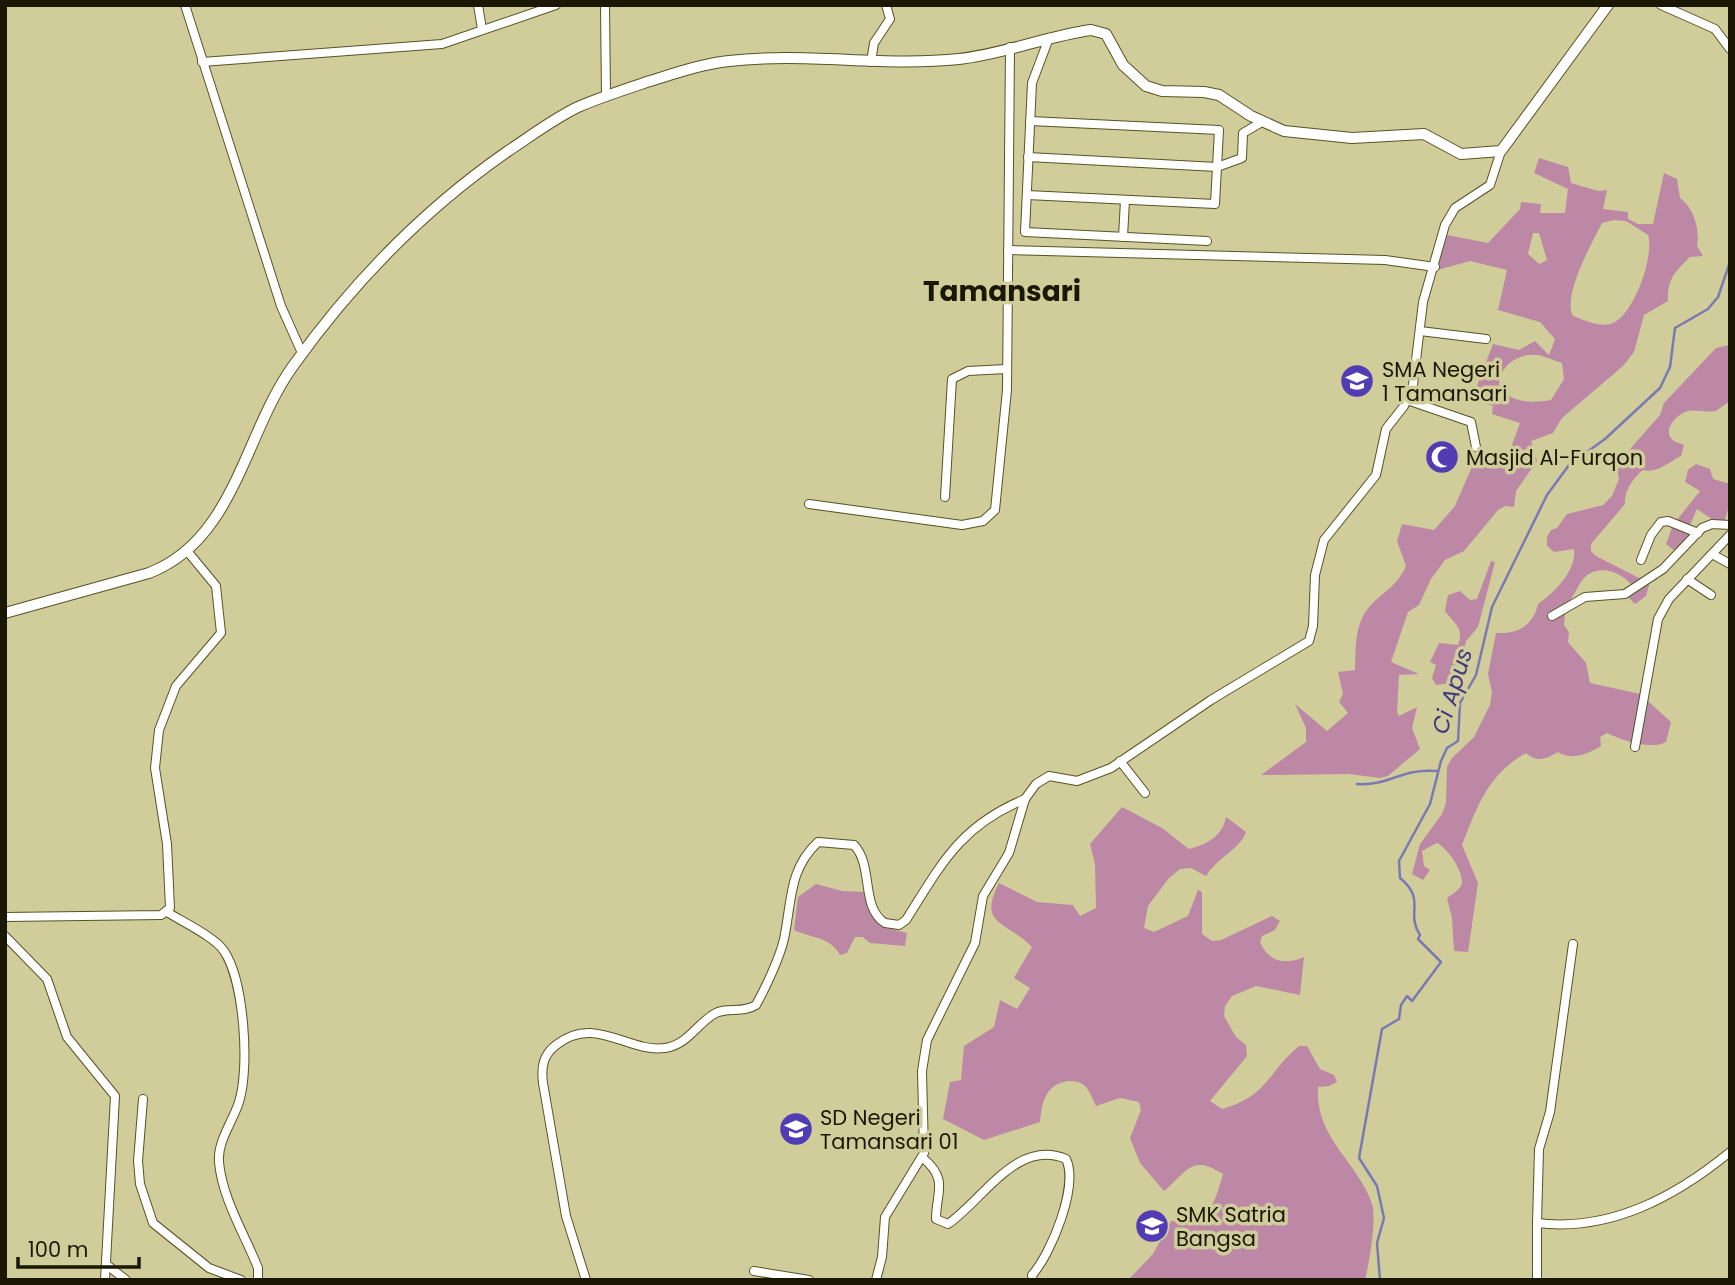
<svg xmlns="http://www.w3.org/2000/svg" width="1735" height="1285" font-family="Poppins,sans-serif">
  <style>
    .green { fill: #bc88a5; fill-rule: evenodd }
    .lines { fill: none; stroke-linecap: round; stroke-linejoin: round }
    .stream { stroke: #7b79b4; stroke-width: 2.5 }
    .minor-casing { stroke: #575325; stroke-width: 10 }
    .major-casing { stroke: #575325; stroke-width: 12 }
    .minor { stroke: #fff; stroke-width: 8 }
    .major { stroke: #fff; stroke-width: 10 }
    .labels { text-anchor: middle; dominant-baseline: central; stroke-width: 7; stroke-linejoin: round; paint-order: stroke }
    .poi-label { font-size: 21px; fill: #1a1805; stroke: #d0cd9b; text-anchor: start }
    .water-label { font-size: 23px; font-style: italic; fill: #403880; stroke: #d0cd9b }
    .district-label { font-size: 28px; font-weight: bold; fill: #1a1805; stroke: #d0cd9b }
  </style>
  <rect width="100%" height="100%" fill="#d0cd9b"/>
  <g class="green">
    <path d="M1539 158 1568 167 1571 183 1598 191 1607 190 1603 209 1628 212V219L1638 224H1653L1664 173 1677 179 1680 198C1694 208 1700 230 1697 246L1703 256 1690 257C1675 272 1667 279 1668 301L1644 315 1634 352 1623 366 1562 418 1553 433 1531 441 1537 461 1516 491 1514 507 1505 506 1498 510 1464 551 1445 560 1431 579 1419 605 1408 612 1391 662 1419 674 1399 675 1397 712 1399 716 1417 707 1412 728 1420 749 1388 776 1380 778 1349 774 1261 775 1306 742V728L1295 704 1327 731 1348 713 1339 702 1343 694 1338 672 1355 670C1356 648 1354 624 1370 606 1383 592 1398 585 1406 566L1397 541 1402 524 1434 530 1455 506 1474 462 1494 468 1500 456 1509 453 1520 423 1492 414 1493 406 1472 399 1493 344 1519 350 1535 341 1549 355 1555 339 1540 322 1498 310 1507 270 1470 261 1434 271 1447 235 1488 243 1520 209 1521 202 1541 204 1540 213H1565L1568 189 1534 173ZM1614 220 1626 221 1648 235C1655 255 1633 319 1610 324 1598 327 1584 320 1573 316 1562 296 1592 243 1602 223ZM1533 233H1539L1547 260 1539 264 1528 254ZM1527 355H1539L1562 363 1564 379 1551 400C1532 403 1510 404 1499 385 1501 367 1510 360 1527 355Z"/>
    <path d="M1730 345V401L1716 411C1707 413 1697 409 1688 411 1678 413 1660 431 1674 441 1677 443 1681 443 1684 445L1681 456C1669 462 1656 474 1643 470 1633 478 1624 491 1625 504L1591 544V551L1596 556 1639 578 1652 574 1646 596 1635 604 1627 596 1633 587C1624 573 1600 563 1585 577 1577 585 1575 597 1566 604L1564 625 1569 632 1568 642 1586 663 1590 683 1640 694 1671 722 1666 742C1650 750 1624 741 1607 733L1600 737 1601 746C1588 754 1572 761 1558 752 1546 759 1537 763 1526 753 1488 774 1477 807 1462 845L1478 883 1468 952 1454 951 1452 918 1447 898C1452 894 1462 889 1462 882 1462 869 1447 848 1437 843L1422 851 1424 866 1430 870 1423 880 1412 874 1420 844 1442 814 1446 803 1447 767 1452 758 1474 737 1490 705 1492 692 1488 674 1496 633C1518 634 1533 626 1538 604 1555 592 1577 570 1574 549L1554 552 1547 546V537L1551 530 1557 528 1567 514 1603 505 1612 496 1619 479 1616 465 1660 415 1664 403 1716 348Z"/>
    <polygon points="1696,464 1710,469 1713,479 1730,484 1730,502 1724,523 1716,522 1697,509 1690,525 1698,536 1680,555 1666,544 1673,525 1700,491 1685,482 1688,470"/>
    <path d="M1491 561 1495 562 1478 627 1466 641 1461 666 1453 683 1436 685 1432 678 1436 665 1430 662 1439 643 1458 645C1465 629 1454 623 1445 611L1448 595 1460 591 1470 600 1477 599Z"/>
    <path d="M1122 807 1162 828 1189 849C1207 844 1222 837 1226 817L1246 832C1241 848 1217 858 1206 876L1191 868 1180 869 1169 878 1148 906 1144 928 1154 932 1188 916 1198 890 1202 892V934L1212 941 1221 940 1272 916 1280 921 1275 930 1262 936 1260 942C1268 961 1284 966 1304 957L1300 995 1256 986 1232 996 1225 1006 1224 1016 1236 1037 1246 1045 1247 1056 1210 1101 1222 1109C1268 1096 1267 1073 1299 1046H1307L1320 1069 1334 1075 1337 1082 1329 1086 1318 1087C1315 1139 1358 1161 1372 1204 1377 1218 1369 1264 1365 1280H1128L1153 1254 1171 1221C1210 1220 1213 1209 1223 1174 1191 1154 1188 1171 1164 1191L1140 1163 1130 1138 1141 1110 1139 1102 1120 1098 1096 1106C1093 1100 1090 1091 1085 1086 1081 1082 1075 1081 1070 1081 1046 1083 1042 1101 1040 1122L984 1140 943 1119 950 1082 961 1080 964 1046 994 1027 1000 1000 1017 1009 1030 988 1014 978 1032 947C1007 921 977 926 999 883L1037 902 1073 905 1080 916 1096 908 1095 864 1090 844Z"/>
    <path d="M816 884 842 891 866 892 876 918 887 928 907 933 905 946 870 943 863 937H855L847 953 840 955C831 937 811 938 794 930L798 897Z"/>
  </g>
  <g class="lines">
    <g class="stream">
      <path d="M1357 784C1391 786 1400 768 1437 771"/>
      <path d="M1380 1280 1377 1243 1384 1218 1377 1186 1359 1158 1382 1029 1399 1019 1401 1005 1407 996 1412 1001 1441 962 1418 939 1420 935C1405 912 1427 900 1400 878L1399 861 1430 804 1441 761 1447 748 1458 741 1460 703 1476 675 1492 607 1547 495 1569 465 1605 439 1660 388 1670 367 1675 328 1708 309 1718 297 1730 262"/>
    </g>
    <g class="minor-casing">
      <g id="minor">
        <polyline points="185,5 281,306 302,353"/>
        <polyline points="478,5 482,29"/>
        <polyline points="605,5 606,96"/>
        <polyline points="1661,5 1715,29 1730,49"/>
        <polyline points="1049,38 1032,83 1025,232 1207,241"/>
        <polyline points="202,62 442,44 556,5"/>
        <polyline points="871,62 874,43 890,19 886,5"/>
        <polyline points="1028,157 1217,167 1242,158 1243,133 1262,122"/>
        <polyline points="1027,195 1215,204 1219,130 1030,121"/>
        <polyline points="1123,237 1125,200"/>
        <polyline points="1008,250 1385,260 1435,267"/>
        <polyline points="1420,331 1486,339"/>
        <polyline points="1407,400 1471,422 1476,447"/>
        <polyline points="945,497 952,379 968,371 1006,369"/>
        <polyline points="809,504 962,525 983,521 995,510 1007,390 1010,47"/>
        <polyline points="1712,554 1730,564"/>
        <polyline points="1641,560 1651,535 1661,522 1668,521 1698,533"/>
        <polyline points="1687,579 1711,595"/>
        <polyline points="1552,616 1585,597 1625,594 1663,569 1702,528 1712,524 1730,525"/>
        <polyline points="1635,747 1658,619 1669,599 1730,535"/>
        <polyline points="1120,761 1145,793"/>
        <path d="M167 912C181 921 215 937 224 951 244 981 250 1067 239 1102 233 1121 217 1142 219 1162 222 1198 245 1235 258 1268V1280"/>
        <polyline points="5,917 161,915 170,908 167,844 155,768 159,730 176,686 221,633 216,586 188,552"/>
        <polyline points="5,936 47,979 67,1037 115,1096 105,1280"/>
        <polyline points="143,1099 138,1161 140,1184 153,1223 209,1268 241,1280"/>
        <path d="M923 1158C949 1180 936 1192 936 1219L948 1224C983 1200 1017 1138 1066 1159 1079 1186 1051 1254 1032 1275L1033 1280"/>
        <polyline points="1537,1223 1539,1149 1550,1112 1573,944"/>
        <polyline points="107,1265 126,1280"/>
        <polyline points="754,1271 809,1280"/>
        <path d="M586 1280 566 1216 543 1083C541 1067 543 1055 556 1045 595 1014 627 1053 665 1048 687 1045 697 1024 714 1014 727 1006 742 1014 756 1005 765 989 780 957 784 939 792 902 788 870 818 842L854 845C874 866 860 907 885 923L899 925 906 920C942 863 960 826 1025 799"/>
        <polyline points="876,1280 882,1257 885,1217 924,1153 922,1071 927,1040 975,943 983,896 1009,853 1025,799 1036,784 1049,776 1077,781 1111,768 1211,700 1309,641 1313,626 1315,575 1324,540 1376,475 1386,429 1404,406 1413,385 1423,302 1445,225 1455,208 1490,185 1501,151"/>
        <path d="M1537 1280V1223C1610 1232 1675 1197 1730 1152"/>
      </g>
    </g>
    <g class="major-casing">
      <path id="major" d="M5 613 149 573C235 540 244 434 293 366 353 282 423 210 508 151 531 136 553 119 578 107 601 97 626 89 650 81 676 73 702 64 729 61 805 52 882 67 959 59 1004 54 1047 36 1091 30L1106 34 1123 65 1146 86 1162 91 1204 92 1219 95 1251 116 1284 131 1352 138 1424 134 1461 154 1501 151 1608 5"/>
    </g>
    <use href="#minor" class="minor"/>
    <use href="#major" class="major"/>
  </g>
  <defs>
    <g id="school-disc" transform="scale(1.75)"><circle r="9.5" fill="#523cb4" stroke="#d0cd9b"/><path d="M0-5L7-2L0 1L-7-2ZM-4 1L0 2.5L4 1V4Q0 6-4 4Z" fill="#fff"/></g>
    <g id="mosque-disc" transform="scale(1.75)"><circle r="9.5" fill="#523cb4" stroke="#d0cd9b"/><path d="M3.5-4.9A6 6 0 1 0 3.5 4.9A5 5 0 1 1 3.5-4.9Z" fill="#fff"/></g>
  </defs>
  <g fill-rule="evenodd">
    <use href="#school-disc" x="1357" y="381"/>
    <use href="#mosque-disc" x="1442" y="457"/>
    <use href="#school-disc" x="796" y="1129"/>
    <use href="#school-disc" x="1152" y="1226"/>
  </g>
  <g class="labels">
    <g class="poi-label">
      <text x="1382" y="369">SMA Negeri<tspan x="1382" dy="24">1 Tamansari</tspan></text>
      <text x="1466" y="457">Masjid Al-Furqon</text>
      <text x="820" y="1117">SD Negeri<tspan x="820" dy="24">Tamansari 01</tspan></text>
      <text x="1176" y="1214">SMK Satria<tspan x="1176" dy="24">Bangsa</tspan></text>
    </g>
    <g class="water-label">
      <text transform="translate(1452 691) rotate(-73)">Ci Apus</text>
    </g>
    <g class="district-label">
      <text x="1002" y="291">Tamansari</text>
    </g>
  </g>
  <rect width="1735" height="1285" fill="none" stroke="#1a1805" stroke-width="14"/>
  <path d="M18 1257v10h121v-10" fill="none" stroke="#1a1805" stroke-width="3.5"/>
  <text x="28" y="1257" font-size="21" fill="#1a1805" stroke="#d0cd9b" stroke-width="5" paint-order="stroke">100 m</text>
</svg>
